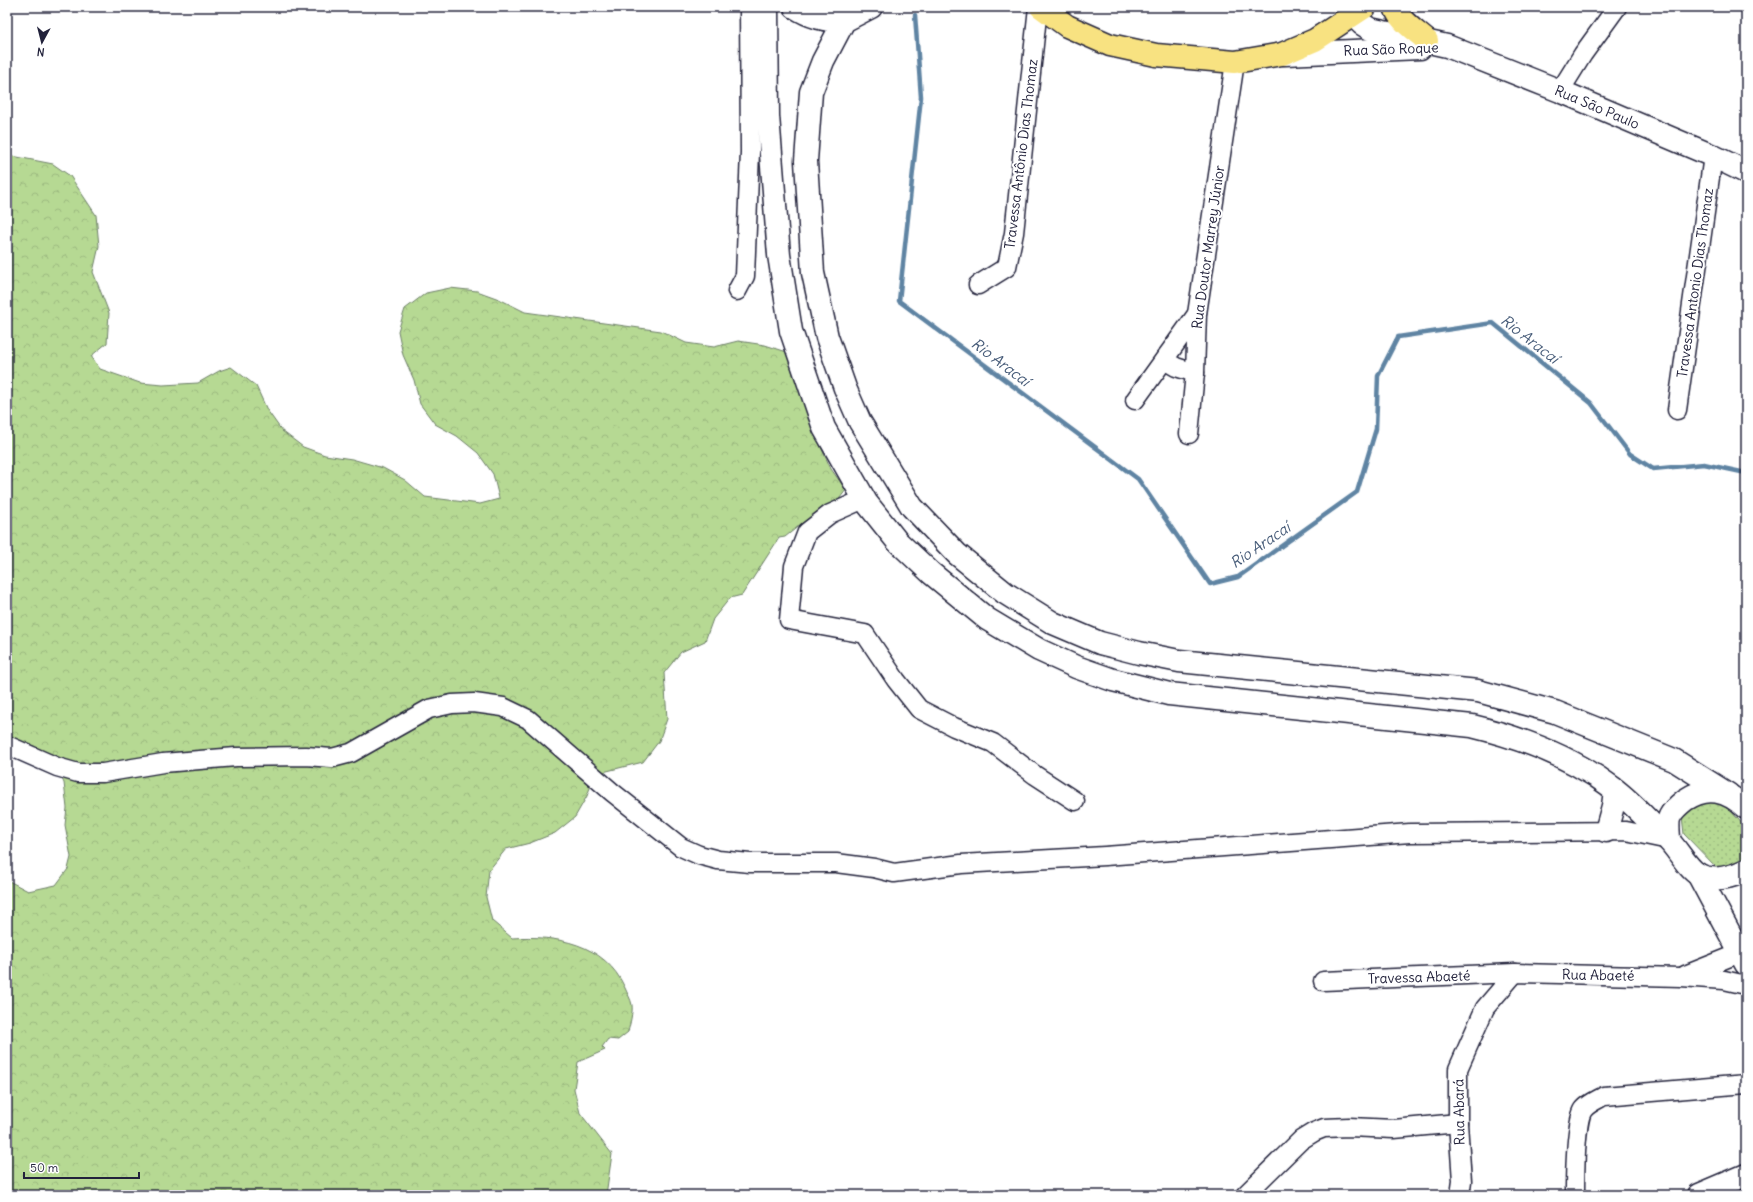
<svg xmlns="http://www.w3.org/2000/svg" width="1753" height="1202" font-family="Delius,sans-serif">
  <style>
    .grass { fill: url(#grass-dots); stroke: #6c7e67 }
    .forest { fill: url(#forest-crowns); stroke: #6c7e67 }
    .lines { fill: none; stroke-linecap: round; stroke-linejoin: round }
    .stream { stroke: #5f84a3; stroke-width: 4.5 }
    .street-casing { stroke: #22223b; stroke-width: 21 }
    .secondary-casing { stroke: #22223b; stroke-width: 25 }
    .primary-casing { stroke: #22223b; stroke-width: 25 }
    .street { stroke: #fff; stroke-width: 18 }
    .secondary { stroke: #fff; stroke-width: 22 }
    .primary { stroke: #f8e281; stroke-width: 22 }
    .labels { text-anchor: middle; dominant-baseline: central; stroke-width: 4; stroke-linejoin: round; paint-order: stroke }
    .street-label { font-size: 14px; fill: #22223b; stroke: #fff }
    .water-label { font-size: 15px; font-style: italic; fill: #465b78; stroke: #fff }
  </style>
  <defs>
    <pattern id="grass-dots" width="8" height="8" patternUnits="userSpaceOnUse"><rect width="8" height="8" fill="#b6d993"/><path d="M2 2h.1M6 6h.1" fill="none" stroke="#9cba80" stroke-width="1.8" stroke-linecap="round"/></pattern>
    <pattern id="forest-crowns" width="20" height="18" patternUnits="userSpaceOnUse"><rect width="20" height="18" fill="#b6d993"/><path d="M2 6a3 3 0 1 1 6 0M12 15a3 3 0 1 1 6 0" fill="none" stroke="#9cba80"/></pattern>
  </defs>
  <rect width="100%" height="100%" fill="#fff"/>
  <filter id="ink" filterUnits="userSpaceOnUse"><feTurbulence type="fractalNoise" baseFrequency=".025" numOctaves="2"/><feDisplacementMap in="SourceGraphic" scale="8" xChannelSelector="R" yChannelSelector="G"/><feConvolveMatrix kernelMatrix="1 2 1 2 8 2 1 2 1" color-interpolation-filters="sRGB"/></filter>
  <g filter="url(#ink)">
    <polygon class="grass" points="1697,797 1722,801 1746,828 1745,860 1731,868 1717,868 1684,834 1682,817"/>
    <path class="forest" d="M7 155 53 164 70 176 96 215 99 246 93 272 109 313 107 343 91 356 100 369 140 383 163 385 198 383 219 371 231 367 256 386 267 410 282 431 303 447 325 455 352 459 383 468 405 480 425 497 480 504 499 499V498L493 474 478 453 457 436 435 424 420 404 414 380 403 355 398 331 405 309 426 293 450 288 477 291 499 299 525 312 661 331 686 343 714 347 738 341 765 345 787 352 819 422 820 445 831 469 846 490 830 511 805 521 785 537 779 538 742 595 730 598 713 619 705 641 681 652 664 673 667 719 659 741 643 762 595 774 587 796 575 817 555 833 530 843 506 849 489 870 486 897 492 921 512 938C556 935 605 943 625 988 627 993 631 999 632 1005 633 1012 630 1024 628 1032L618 1040 608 1039 602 1047 605 1050 578 1062 574 1089 580 1113 612 1154 606 1195H7V880L28 891 56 885 68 869 71 857 65 825 67 808 64 783 53 761 34 746 7 736Z"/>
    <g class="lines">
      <polyline class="stream" points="915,15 921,97 899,301 1138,479 1210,584 1238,577 1357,492 1376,429 1378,376 1398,337 1493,323 1591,403 1630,454 1653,469 1704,464 1746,473"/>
      <g class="street-casing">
        <g id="street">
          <polyline points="1560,91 1583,54 1617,7"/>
          <polyline points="978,285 1007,267 1014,233 1038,7"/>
          <polyline points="737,291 745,276 750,152 749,7"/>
          <polyline points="1164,360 1176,367 1195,373"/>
          <polyline points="1135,400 1197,314"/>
          <polyline points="1677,410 1713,156"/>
          <polyline points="1189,434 1195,373 1197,314 1235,62"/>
          <polyline points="864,499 830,514 807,532 794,566 789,620 865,634 896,680 919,709 954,727 993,743 1035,775 1075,801"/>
          <polyline points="7,745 57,767 78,773 103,773 163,763 236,757 306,756 332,758 351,753 429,709 452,704 474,703 503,707 528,719 612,792 681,847 699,855 718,860 750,863 836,863 874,868 894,873 961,864 1105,856 1410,833 1626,831 1669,840"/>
          <polyline points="1685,975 1740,953"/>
          <polyline points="1323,981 1515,973 1681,977 1724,980 1746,985"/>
          <polyline points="1245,1195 1301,1140 1314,1132 1324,1128 1349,1127 1394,1129 1458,1123"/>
          <polyline points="1460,1195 1462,1181 1458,1123 1458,1069 1485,1008 1515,973"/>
          <path d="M1575 1195C1575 1179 1575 1119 1584 1109 1589 1103 1597 1100 1604 1096L1746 1084"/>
        </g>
      </g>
      <g class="secondary-casing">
        <g id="secondary">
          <path d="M767 7 768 116 779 255 791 331 824 428 866 502 897 541 931 573 987 619 1039 650 1076 667 1113 680 1169 694 1472 726C1522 738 1572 757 1613 788 1628 799 1641 813 1654 826 1659 831 1665 835 1669 841 1678 850 1688 869 1699 875 1714 882 1733 877 1746 870"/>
          <path d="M795 7C810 17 827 21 844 21"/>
          <polyline points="871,7 844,21 823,61 811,92 806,161 813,273 827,337 845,388 860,422 912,507 957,554 1005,593 1053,623 1100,643 1139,653 1179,661 1478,691 1555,712 1674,760 1728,794"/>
          <polyline points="1353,15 1362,24 1370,29 1447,46 1560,91 1713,156 1746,172"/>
          <polyline points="1285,54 1420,48"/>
          <polyline points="1606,831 1613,806 1615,790"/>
          <path d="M1669 840C1669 833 1667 822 1670 816 1673 810 1680 804 1685 800 1707 785 1727 790 1746 808"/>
          <polyline points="1698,874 1746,964"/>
          <polyline points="1699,1195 1746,1175"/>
        </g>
      </g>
      <g class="primary-casing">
        <g id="primary">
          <polyline points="1041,7 1067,26 1110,45 1156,55 1235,62 1282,54 1315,40 1365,7"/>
          <path d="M1395 7C1399 21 1416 31 1427 41"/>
        </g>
      </g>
      <use href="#street" class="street"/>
      <use href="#secondary" class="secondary"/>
      <use href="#primary" class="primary"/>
    </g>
  </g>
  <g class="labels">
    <g class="street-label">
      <text transform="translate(1391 49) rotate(-2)">Rua São Roque</text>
      <text transform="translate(1597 107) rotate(23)">Rua São Paulo</text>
      <text transform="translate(1021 154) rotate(-83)">Travessa Antônio Dias Thomaz</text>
      <text transform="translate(1208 247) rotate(-82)">Rua Doutor Marrey Júnior</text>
      <text transform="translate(1695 283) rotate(-82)">Travessa Antonio Dias Thomaz</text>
      <text transform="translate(1598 975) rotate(1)">Rua Abaeté</text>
      <text transform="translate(1419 977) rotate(-2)">Travessa Abaeté</text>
      <text transform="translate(1459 1112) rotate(-91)">Rua Abará</text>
    </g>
    <g class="water-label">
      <text transform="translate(1530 339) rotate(38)">Rio Aracaí</text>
      <text transform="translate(1001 362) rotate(37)">Rio Aracaí</text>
      <text transform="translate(1260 545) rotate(-34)">Rio Aracaí</text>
    </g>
  </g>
  <rect width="1753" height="1202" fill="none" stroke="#fff" stroke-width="24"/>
  <rect x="12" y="12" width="1729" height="1178" fill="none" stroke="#22223b" stroke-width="1.5" filter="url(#ink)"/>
  <g transform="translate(42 42) rotate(187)" stroke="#ffffff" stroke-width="3" paint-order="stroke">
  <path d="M0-3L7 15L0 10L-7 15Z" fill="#22223b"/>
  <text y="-6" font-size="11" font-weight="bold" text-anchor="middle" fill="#22223b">N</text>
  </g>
  <path d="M24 1172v6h115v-6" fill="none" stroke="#22223b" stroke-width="2"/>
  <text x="30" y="1172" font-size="12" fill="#22223b" stroke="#ffffff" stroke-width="3" paint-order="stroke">50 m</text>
</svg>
